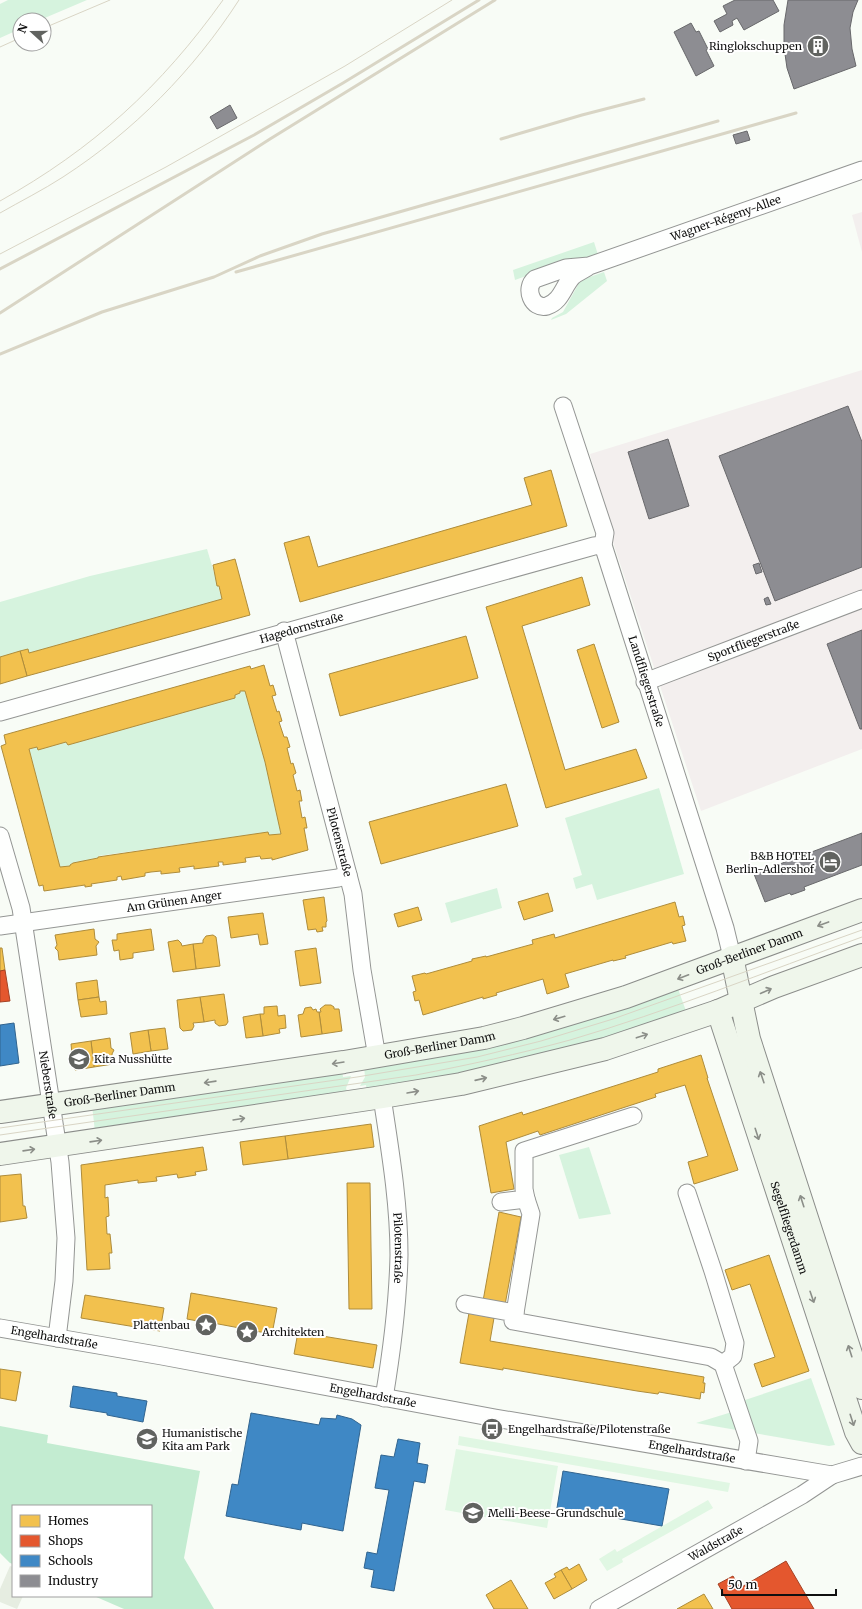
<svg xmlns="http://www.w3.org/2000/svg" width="862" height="1609" font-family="Merriweather,serif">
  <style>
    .industrial { fill: #f3efee }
    .green { fill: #d6f3de }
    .forest { fill: #c3ecd1 }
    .pitch { fill: #e0f7e3 }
    .plaza { fill: #e6ede1 }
    .homes { fill: #f2c14e; stroke: #ae8c3b; fill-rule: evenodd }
    .shops { fill: #e4572e; stroke: #a44225 }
    .schools { fill: #3f88c5; stroke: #31648f }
    .industry { fill: #8d8d92; stroke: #68686b }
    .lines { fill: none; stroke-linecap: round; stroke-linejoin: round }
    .street-casing { stroke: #949694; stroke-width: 19 }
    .secondary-casing { stroke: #8b8d8a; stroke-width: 24 }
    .street { stroke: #fefffe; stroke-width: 17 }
    .secondary { stroke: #eff6eb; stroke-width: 22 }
    .tram { stroke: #d9d5c5; stroke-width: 1 }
    .rail { stroke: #d9d5c5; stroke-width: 3 }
    .oneway { stroke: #8b8e88 }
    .labels { text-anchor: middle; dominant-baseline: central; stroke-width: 4; stroke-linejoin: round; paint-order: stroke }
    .poi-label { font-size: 11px; fill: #101010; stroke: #fff; text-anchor: start }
    .street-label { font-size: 11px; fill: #101010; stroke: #fff }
  </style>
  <rect width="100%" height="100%" fill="#f8fcf6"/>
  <g class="industrial">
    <polygon points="862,212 862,252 852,215"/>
    <polygon points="862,370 862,749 701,811 611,536 590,454"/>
  </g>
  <g class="green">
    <polygon points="8,0 87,0 40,20 20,20 20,29 0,38 0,4"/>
    <polygon points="594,242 599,258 570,260 515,280 513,270"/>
    <polygon points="604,272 607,281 566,314 551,320 552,318 563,312 579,283 584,279"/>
    <polygon points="207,549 222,599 29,653 0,657 0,602 90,576"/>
    <polygon points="240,691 245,691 265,762 281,834 269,835 268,832 98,856 98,858 73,863 70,865 70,866 60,867 29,749 37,747 38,750 66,742 68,745 235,698 235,695 240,693"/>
    <polygon points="659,788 684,874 597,900 592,884 576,889 573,878 582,875 565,818"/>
    <polygon points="497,888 502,908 451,923 445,903"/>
    <polygon points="677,986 686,1011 622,1033 553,1054 367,1092 366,1085 360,1086 365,1077 364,1066"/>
    <polygon points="342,1069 343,1077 351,1076 346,1088 348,1095 95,1132 92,1105"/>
    <polygon points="589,1147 611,1214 579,1219 559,1155"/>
    <polygon points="811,1378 835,1445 829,1446 696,1423 745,1408 742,1401"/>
  </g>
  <polygon class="forest" points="0,1426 48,1435 47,1443 200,1471 184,1558 214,1609 124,1609 94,1596 151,1596 151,1506 13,1506 13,1564 10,1563 0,1553"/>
  <g class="pitch">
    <polygon points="459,1436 730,1483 728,1492 458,1445"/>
    <polygon points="456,1449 558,1466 547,1528 445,1510"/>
    <polygon points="708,1500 713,1508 622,1559 623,1562 607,1571 599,1559 615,1549 617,1552"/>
  </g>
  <polygon class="plaza" points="10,1566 13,1567 13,1596 23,1596 17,1609 0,1602 0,1589"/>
  <g class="homes">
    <polygon points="551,470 567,526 300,602 284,543 309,536 318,567 532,505 524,478"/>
    <polygon points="235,559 250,615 27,676 20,651 28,649 29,653 222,599 219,586 217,586 213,565"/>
    <polygon points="582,577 590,605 522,626 565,770 636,749 647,778 546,808 486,607"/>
    <polygon points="466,636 478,678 340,716 329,674"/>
    <polygon points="594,644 619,722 602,728 577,650"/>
    <polygon points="20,651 27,676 0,684 0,657"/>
    <path d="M264 665 270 686 273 685 276 695 272 696 277 712 279 711 282 721 279 722 284 737H287L290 747 287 748 291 764 293 763 296 773 293 775 297 791 300 790 302 801H299L302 818 305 817 307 828H304L308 850 272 860V858L261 859 260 856 245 858 246 862 223 865V862H218L219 866 194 869V866L179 868 180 872 161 874V871L151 872 145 873V876L122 880 121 876 117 877V880L91 884 92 886 85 887V885L44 891 43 885 39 886 1 746 6 744 4 735 250 666 251 669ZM240 691H245L265 762 281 834 269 835 268 832 98 857V858L73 863 70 865V866L60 867 29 749 37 747 38 750 66 742 68 745 235 698V695L240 693Z"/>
    <polygon points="506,784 518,826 381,864 369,822"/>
    <polygon points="548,893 553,911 524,920 518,902"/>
    <polygon points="324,897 327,921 326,922 326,927 322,927 323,931 317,932 316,929 308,930 303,900"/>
    <polygon points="675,902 679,917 683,916 685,925 682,926 686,941 673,944 672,942 625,956 626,958 613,961 613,960 565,974 569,987 547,994 543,979 496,993 497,995 483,999 483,997 423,1015 419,1000 415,1001 413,992 416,991 412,976 425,973 426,974 472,961 472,959 486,956 486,957 533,944 532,940 554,934 555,938"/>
    <polygon points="418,907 422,920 398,927 394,914"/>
    <polygon points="263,913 268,944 260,945 258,934 231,938 228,917"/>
    <polygon points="94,929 95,939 99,942 96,946 97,955 59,960 58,951 55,948 57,945 55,935"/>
    <polygon points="151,929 154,950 133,953 133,958 120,960 119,950 114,951 112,940 117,940 117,934"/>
    <polygon points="213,935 216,937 220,966 196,969 193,944 203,943 203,940 206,936"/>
    <polygon points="178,940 181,943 182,946 193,944 196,969 173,972 168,942"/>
    <polygon points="0,948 2,948 5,970 0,971"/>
    <polygon points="316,948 321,983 300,986 295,951"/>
    <polygon points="97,980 99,997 78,1000 76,983"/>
    <polygon points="224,994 228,1022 226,1025 219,1026 215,1023 215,1020 204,1022 200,997"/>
    <polygon points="99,997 100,1002 106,1001 107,1014 81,1017 78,1000"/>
    <polygon points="200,997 204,1022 193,1023 194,1026 192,1030 183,1031 180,1028 177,1000"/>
    <polygon points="325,1005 331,1005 334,1007 334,1009 339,1009 342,1031 322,1034 319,1012 321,1012 320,1009"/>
    <polygon points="277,1006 278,1016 285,1015 286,1028 279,1029 280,1033 263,1036 260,1014 264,1014 264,1007"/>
    <polygon points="311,1007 313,1010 316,1009 317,1012 319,1012 322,1034 301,1037 298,1015 303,1014 305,1008"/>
    <polygon points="260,1014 263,1036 246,1038 243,1017"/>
    <polygon points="165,1028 168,1049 151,1051 148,1030"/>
    <polygon points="148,1030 151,1051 133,1054 130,1033"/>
    <polygon points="110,1038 111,1048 114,1050 112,1054 113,1064 94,1067 91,1041"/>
    <polygon points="91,1041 94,1067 75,1070 73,1060 70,1057 72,1054 71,1044"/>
    <polygon points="701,1055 708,1078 707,1078 738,1170 694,1184 688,1162 708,1156 685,1085 655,1094 656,1097 540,1135 538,1131 506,1142 514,1189 491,1193 479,1126 522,1112 523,1115 658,1072 658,1069"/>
    <polygon points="371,1124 374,1147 288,1159 285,1136"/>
    <polygon points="285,1136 288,1159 243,1165 240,1142"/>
    <polygon points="203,1147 207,1170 195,1172 196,1175 178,1178 177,1174 156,1177 157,1181 138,1183 138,1180 105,1185 105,1198 108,1197 109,1216 106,1217 107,1234 110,1234 112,1253 109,1253 110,1269 87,1270 81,1165"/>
    <polygon points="21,1174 23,1206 25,1206 27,1218 0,1222 0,1176"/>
    <polygon points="347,1183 370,1183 372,1309 349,1309"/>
    <polygon points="499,1212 521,1217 505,1305 483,1301"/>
    <polygon points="769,1255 809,1371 762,1387 754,1364 775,1357 750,1284 732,1290 725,1270"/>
    <polygon points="191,1293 277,1308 272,1334 255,1331 254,1334 245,1332 245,1329 213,1323 212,1326 206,1325 203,1324 203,1322 187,1319"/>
    <polygon points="85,1295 164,1308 160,1331 81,1318"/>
    <polygon points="469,1313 494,1318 490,1341 704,1377 703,1383 705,1383 704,1393 701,1392 700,1399 659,1392 658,1394 637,1391 503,1368 503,1370 460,1363"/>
    <polygon points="298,1332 377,1345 373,1368 294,1354"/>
    <polygon points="0,1369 21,1372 16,1401 0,1398"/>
    <polygon points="579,1564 587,1580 572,1589 561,1570 567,1567 569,1570"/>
    <polygon points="561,1570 572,1589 554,1599 545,1583 556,1577 554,1574"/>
    <polygon points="511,1580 528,1609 494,1609 486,1595"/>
    <polygon points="704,1594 713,1609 677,1609"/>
  </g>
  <g class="shops">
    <polygon points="5,970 10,1001 0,1002 0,971"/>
    <polygon points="786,1561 814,1609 732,1609 718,1584 733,1576 740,1588"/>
  </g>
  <g class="schools">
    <polygon points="14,1023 19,1063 0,1066 0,1025"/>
    <polygon points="73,1386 117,1393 117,1396 147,1401 143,1422 107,1415 107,1413 70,1407"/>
    <polygon points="251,1413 319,1425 321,1418 336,1419 337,1415 352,1419 361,1425 343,1531 302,1523 301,1530 226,1516 232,1484 238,1485"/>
    <polygon points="398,1439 420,1443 417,1463 428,1465 425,1483 414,1481 394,1591 371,1587 374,1570 364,1568 367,1552 377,1554 389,1490 375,1488 381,1455 394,1457"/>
    <polygon points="563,1471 669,1489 662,1526 557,1508"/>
  </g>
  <g class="industry">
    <polygon points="735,0 773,0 779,11 744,30 737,18 732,21 733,25 720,32 714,21 727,14 723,6"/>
    <polygon points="788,0 858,0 853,12 850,28 852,49 856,66 794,89 787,68 784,47 784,25"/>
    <polygon points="691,23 696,32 699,31 708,49 706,50 714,66 696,76 674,32"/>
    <polygon points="230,105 237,118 217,129 210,117"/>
    <polygon points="747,131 750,140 736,144 733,135"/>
    <polygon points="848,406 862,442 862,567 775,601 719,456"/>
    <polygon points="668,439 689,506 649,519 628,452"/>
    <polygon points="759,563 762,572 756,574 753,565"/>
    <polygon points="768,597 771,604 766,605 764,599"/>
    <polygon points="862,630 862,729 860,729 827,644"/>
    <polygon points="862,833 862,865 804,887 805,890 791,895 790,893 765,902 754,874 756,873"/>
  </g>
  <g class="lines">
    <g class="street-casing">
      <g id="street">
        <path id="s1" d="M589 266 566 268 535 279C524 288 532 310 547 306 562 301 563 286 573 276 578 272 584 270 589 266L862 170"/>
        <path id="s2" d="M563 406 605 533 603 545 725 928 732 957"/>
        <path id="s3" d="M284 631 353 894 362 970 377 1057"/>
        <path id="s4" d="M645 682 862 599"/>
        <path id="s5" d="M0 712 594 546 603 545"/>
        <path id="s6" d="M0 836 21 908 60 1162 66 1238 64 1281 57 1338"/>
        <path id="s7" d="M0 926 338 878 348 875"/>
        <path id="s8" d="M382 1097C390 1150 399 1202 399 1255 398 1303 392 1350 384 1398"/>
        <polyline points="687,1193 713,1271 735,1343 733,1356 723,1364"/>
        <polyline points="501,1202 526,1199 524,1189 524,1151 633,1116"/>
        <polyline points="465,1304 515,1313 513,1321 711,1357 723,1364 749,1441 746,1461"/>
        <polyline points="515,1313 531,1214 526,1199"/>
        <path id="s9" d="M0 1328 162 1356 495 1418 832 1475 862 1466"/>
        <path id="s10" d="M599 1609 802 1495 832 1475"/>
      </g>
    </g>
    <g class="secondary-casing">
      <g id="secondary">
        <polyline points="732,957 749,1039 862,1388"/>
        <path id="s11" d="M718 1011 856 1432 862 1443"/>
        <path id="s12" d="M0 1112 344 1062 484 1038 523 1028 626 997 862 910"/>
        <polyline points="0,1154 382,1097 461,1084 605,1049 718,1011 774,987 862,955"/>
      </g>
    </g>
    <use href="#street" class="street"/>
    <use href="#secondary" class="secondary"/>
    <g class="tram">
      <polyline points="44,28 110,0"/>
      <polyline points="0,47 20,38"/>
      <path d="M0 201C93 149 161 87 223 0"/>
      <path d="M0 213C21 201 43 190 63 177 134 131 193 71 239 0"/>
      <polyline points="0,254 166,167 345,66 452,0"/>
      <polyline points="0,1128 357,1077 477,1057 541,1041 613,1019 862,930"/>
      <path d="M0 1135 416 1075C468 1065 519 1054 570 1040 669 1011 765 972 862 937"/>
    </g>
    <g class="rail">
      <polyline points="501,139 582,115 644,99"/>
      <polyline points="0,269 254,135 343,83 479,0"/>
      <polyline points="236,272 796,113"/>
      <polyline points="0,313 270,139 495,0"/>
      <polyline points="0,354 102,312 214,277 260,256 322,234 718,121"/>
    </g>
  </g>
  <defs><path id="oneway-shaft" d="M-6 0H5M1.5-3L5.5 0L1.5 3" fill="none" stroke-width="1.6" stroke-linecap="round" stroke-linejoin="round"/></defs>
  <g class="oneway">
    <use href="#oneway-shaft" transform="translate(823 924) rotate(160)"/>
    <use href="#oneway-shaft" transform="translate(683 977) rotate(159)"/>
    <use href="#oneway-shaft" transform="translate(766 991) rotate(-24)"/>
    <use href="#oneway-shaft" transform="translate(559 1018) rotate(164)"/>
    <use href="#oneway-shaft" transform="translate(642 1036) rotate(-18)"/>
    <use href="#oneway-shaft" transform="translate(338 1063) rotate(171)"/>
    <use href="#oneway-shaft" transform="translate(762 1077) rotate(-109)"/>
    <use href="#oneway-shaft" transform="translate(481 1079) rotate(-13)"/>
    <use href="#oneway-shaft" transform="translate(210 1082) rotate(172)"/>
    <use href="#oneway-shaft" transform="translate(413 1092) rotate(-10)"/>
    <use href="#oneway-shaft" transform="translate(239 1119) rotate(-9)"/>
    <use href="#oneway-shaft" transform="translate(757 1134) rotate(72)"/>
    <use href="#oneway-shaft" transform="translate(96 1141) rotate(-8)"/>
    <use href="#oneway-shaft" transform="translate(29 1150) rotate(-8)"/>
    <use href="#oneway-shaft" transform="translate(802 1201) rotate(-108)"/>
    <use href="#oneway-shaft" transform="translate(812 1297) rotate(71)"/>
    <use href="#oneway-shaft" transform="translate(850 1351) rotate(-108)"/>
    <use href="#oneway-shaft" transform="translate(852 1420) rotate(72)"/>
  </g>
  <defs>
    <g id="building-disc" transform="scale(1.15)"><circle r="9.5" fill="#616360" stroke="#fff"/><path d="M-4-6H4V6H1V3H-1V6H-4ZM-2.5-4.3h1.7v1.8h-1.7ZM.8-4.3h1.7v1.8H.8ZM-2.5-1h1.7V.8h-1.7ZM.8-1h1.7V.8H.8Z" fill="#fff"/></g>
    <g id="hotel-disc" transform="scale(1.15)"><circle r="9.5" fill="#616360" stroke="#fff"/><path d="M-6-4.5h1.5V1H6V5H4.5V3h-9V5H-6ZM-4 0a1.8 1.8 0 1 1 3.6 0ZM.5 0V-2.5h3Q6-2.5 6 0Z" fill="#fff"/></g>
    <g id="school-disc" transform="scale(1.15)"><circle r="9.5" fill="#616360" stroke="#fff"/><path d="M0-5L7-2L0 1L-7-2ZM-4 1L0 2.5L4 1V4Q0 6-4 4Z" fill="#fff"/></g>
    <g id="sight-disc" transform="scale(1.15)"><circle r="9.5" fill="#616360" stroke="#fff"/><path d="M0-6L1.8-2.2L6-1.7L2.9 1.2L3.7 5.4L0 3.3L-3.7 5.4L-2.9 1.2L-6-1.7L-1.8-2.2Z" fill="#fff"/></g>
    <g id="bus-disc" transform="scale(1.15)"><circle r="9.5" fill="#616360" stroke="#fff"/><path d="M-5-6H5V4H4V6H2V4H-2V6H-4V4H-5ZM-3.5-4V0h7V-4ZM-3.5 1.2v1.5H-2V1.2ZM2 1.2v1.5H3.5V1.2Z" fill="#fff"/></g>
  </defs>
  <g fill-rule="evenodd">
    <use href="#building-disc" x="818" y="46"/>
    <use href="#hotel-disc" x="830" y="862"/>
    <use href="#school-disc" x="79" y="1059"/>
    <use href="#sight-disc" x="206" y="1325"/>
    <use href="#sight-disc" x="247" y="1332"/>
    <use href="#bus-disc" x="492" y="1429"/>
    <use href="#school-disc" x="147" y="1439"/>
    <use href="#school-disc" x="473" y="1513"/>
  </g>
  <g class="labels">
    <g class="poi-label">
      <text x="802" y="46" text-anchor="end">Ringlokschuppen</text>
      <text x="814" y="856" text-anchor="end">B&amp;B HOTEL<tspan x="814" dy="13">Berlin-Adlershof</tspan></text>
      <text x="94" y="1059">Kita Nusshütte</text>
      <text x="190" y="1325" text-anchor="end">Plattenbau</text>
      <text x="262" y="1332">Architekten</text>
      <text x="508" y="1429">Engelhardstraße/Pilotenstraße</text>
      <text x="162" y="1433">Humanistische<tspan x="162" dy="13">Kita am Park</tspan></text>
      <text x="488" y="1513">Melli-Beese-Grundschule</text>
    </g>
    <g class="street-label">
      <text stroke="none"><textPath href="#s1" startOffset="300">Wagner-Régeny-Allee</textPath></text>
      <text stroke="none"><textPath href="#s5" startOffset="313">Hagedornstraße</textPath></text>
      <text stroke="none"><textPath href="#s4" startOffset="116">Sportfliegerstraße</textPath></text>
      <text stroke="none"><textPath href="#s2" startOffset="289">Landfliegerstraße</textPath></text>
      <text stroke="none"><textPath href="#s3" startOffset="218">Pilotenstraße</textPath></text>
      <text stroke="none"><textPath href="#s7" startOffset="176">Am Grünen Anger</textPath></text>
      <text stroke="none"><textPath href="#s12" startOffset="769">Groß-Berliner Damm</textPath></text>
      <text stroke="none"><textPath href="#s12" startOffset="445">Groß-Berliner Damm</textPath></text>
      <text stroke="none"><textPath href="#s6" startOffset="254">Nieberstraße</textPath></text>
      <text stroke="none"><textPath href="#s12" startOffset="121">Groß-Berliner Damm</textPath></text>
      <text stroke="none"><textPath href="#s11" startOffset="228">Segelfliegerdamm</textPath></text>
      <text stroke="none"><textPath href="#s8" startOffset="152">Pilotenstraße</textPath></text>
      <text stroke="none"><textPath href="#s9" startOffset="55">Engelhardstraße</textPath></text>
      <text stroke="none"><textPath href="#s9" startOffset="379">Engelhardstraße</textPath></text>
      <text stroke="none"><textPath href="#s9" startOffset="703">Engelhardstraße</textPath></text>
      <text stroke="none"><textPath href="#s10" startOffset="134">Waldstraße</textPath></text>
    </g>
  </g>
  <rect x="12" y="1505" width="140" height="92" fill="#ffffff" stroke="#9f9f9f"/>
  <rect x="20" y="1515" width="20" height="12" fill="#f2c14e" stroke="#9f9f9f"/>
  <text x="48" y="1525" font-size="12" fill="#101010">Homes</text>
  <rect x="20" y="1535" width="20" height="12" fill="#e4572e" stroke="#9f9f9f"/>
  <text x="48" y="1545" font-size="12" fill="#101010">Shops</text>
  <rect x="20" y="1555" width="20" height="12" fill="#3f88c5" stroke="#9f9f9f"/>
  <text x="48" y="1565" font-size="12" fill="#101010">Schools</text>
  <rect x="20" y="1575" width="20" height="12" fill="#8d8d92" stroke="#9f9f9f"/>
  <text x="48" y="1585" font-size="12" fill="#101010">Industry</text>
  <g transform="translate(32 32) rotate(291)"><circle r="19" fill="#ffffff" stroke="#9f9f9f"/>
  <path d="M0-3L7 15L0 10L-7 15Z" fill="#616360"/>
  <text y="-6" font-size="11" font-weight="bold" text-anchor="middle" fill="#101010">N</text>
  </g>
  <path d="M722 1589v6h114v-6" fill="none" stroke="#101010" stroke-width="2"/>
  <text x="728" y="1589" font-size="12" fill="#101010" stroke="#ffffff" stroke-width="3" paint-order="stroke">50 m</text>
</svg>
